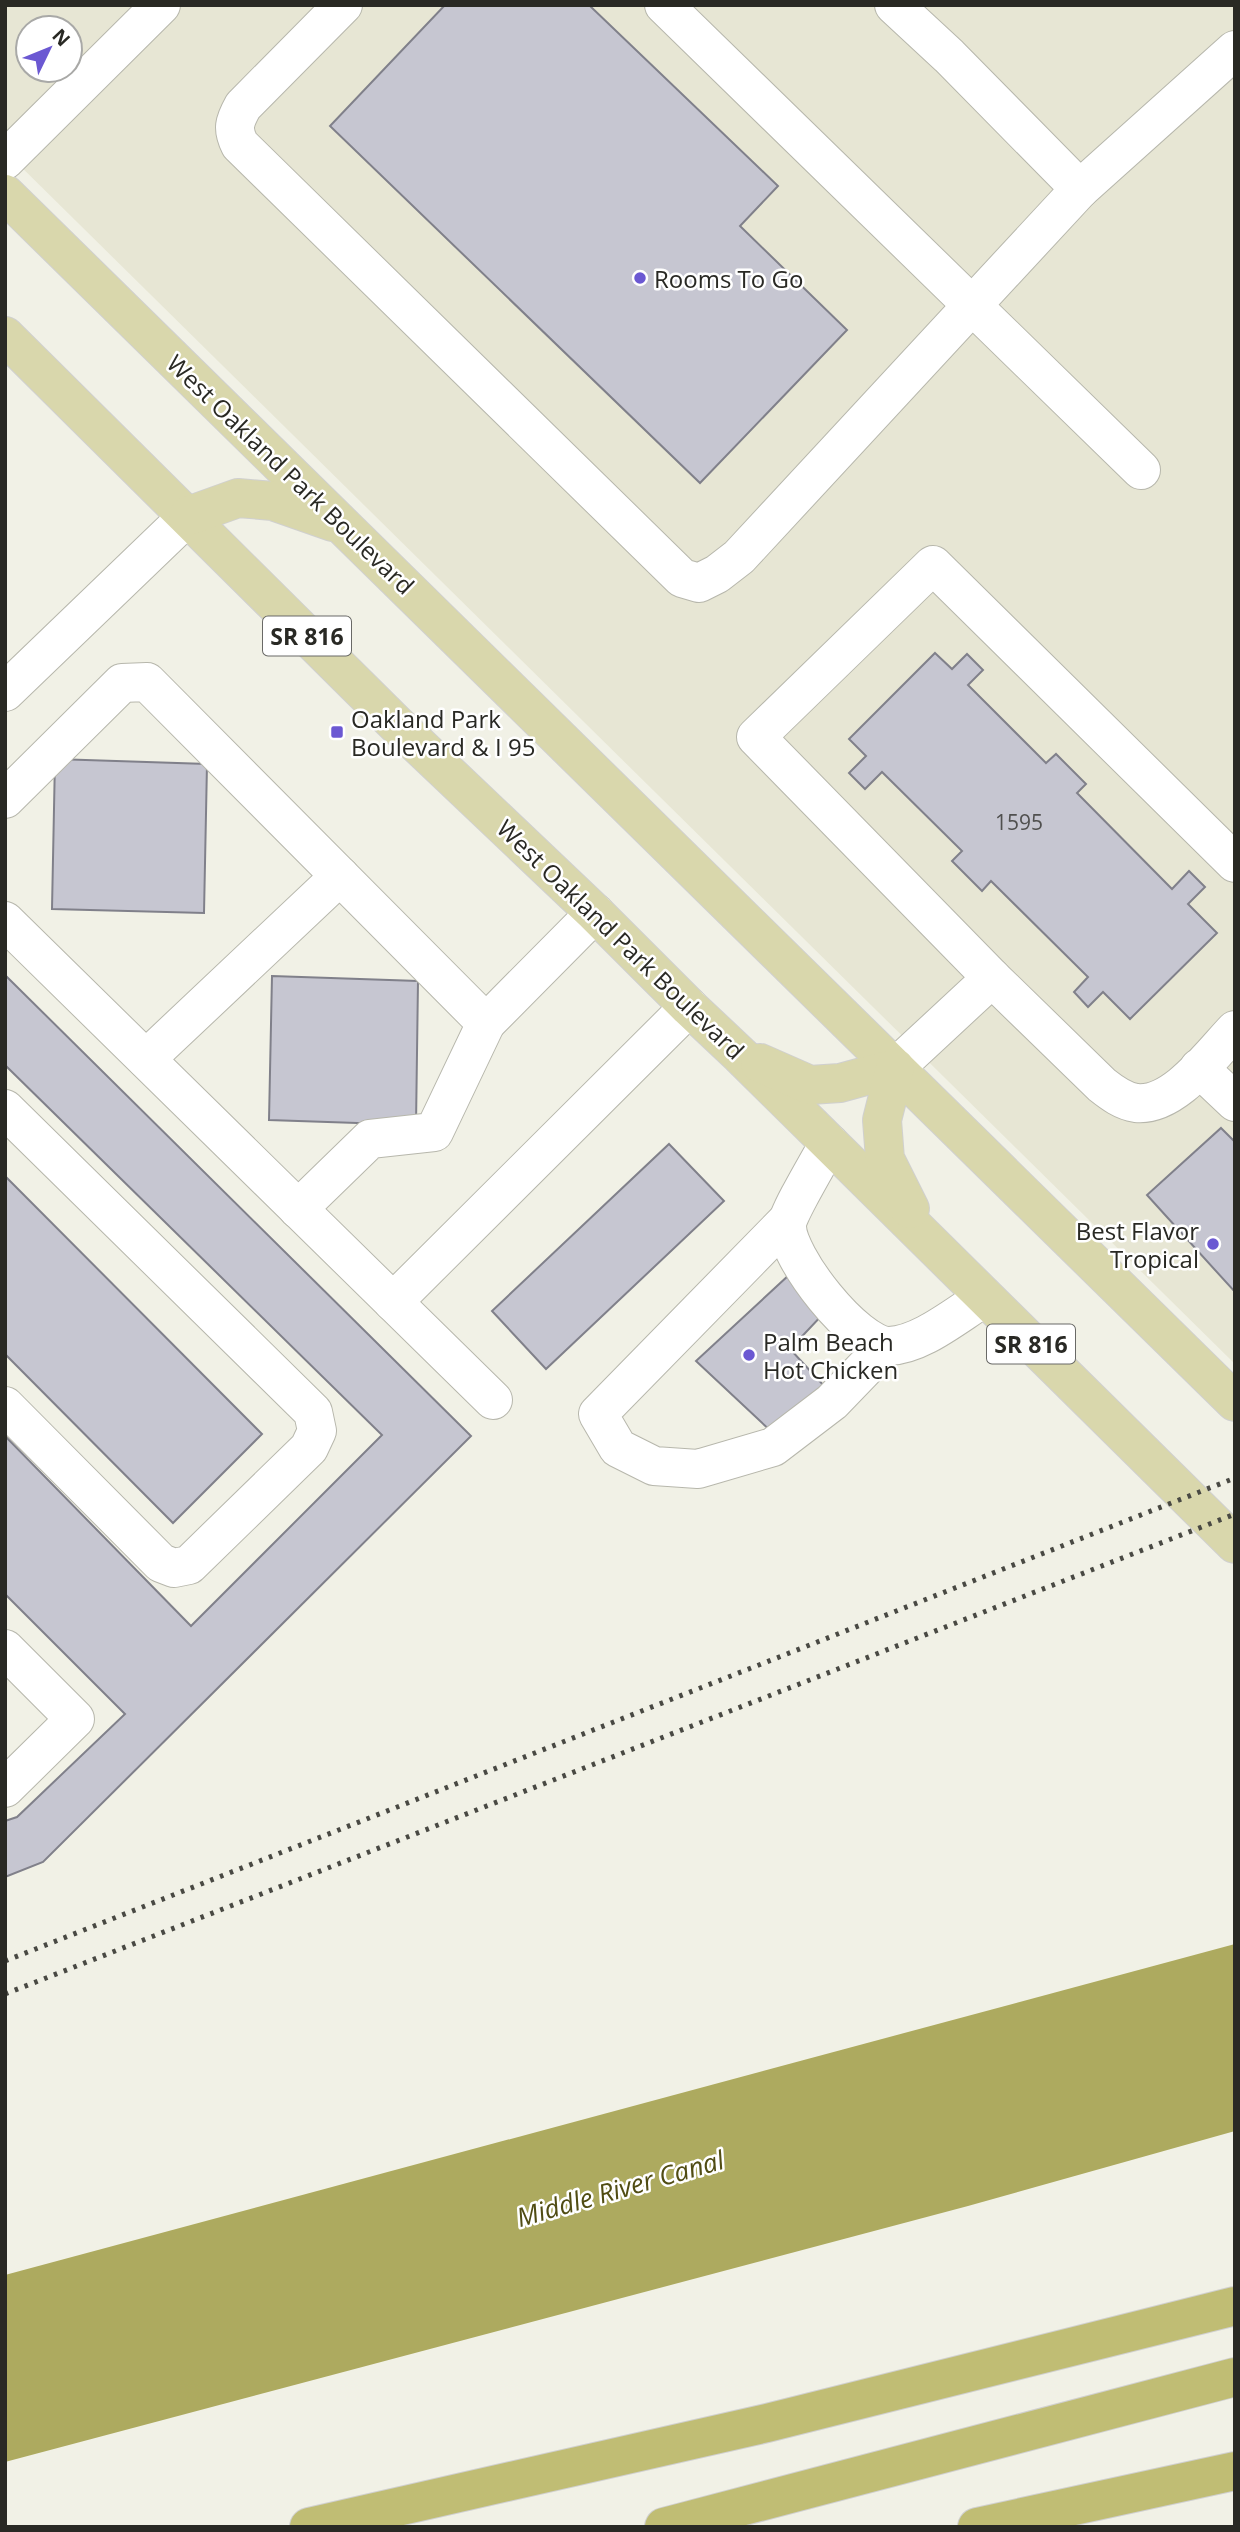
<svg xmlns="http://www.w3.org/2000/svg" width="1240" height="2532" font-family="'Open Sans',sans-serif">
  <style>
    .built { fill: #e7e6d4; fill-rule: evenodd }
    .water { fill: #adaa5f }
    .building { fill: #c6c6d1; stroke: #80808a; stroke-width: 2 }
    .lines { fill: none; stroke-linecap: round; stroke-linejoin: round }
    .minor-casing { stroke: #b7b7ac; stroke-width: 40 }
    .major-casing { stroke: #d0d0cf; stroke-width: 40 }
    .highway-casing { stroke: #d0d0cf; stroke-width: 40 }
    .minor { stroke: #fff; stroke-width: 38 }
    .major { stroke: #d9d7ac; stroke-width: 38 }
    .highway { stroke: #c0bd74; stroke-width: 38 }
    .rail { stroke: #494943; stroke-width: 5; stroke-dasharray: 3.5 7; stroke-linecap: butt }
    .poi-dot { fill: #6b58d2; stroke: #fff; stroke-width: 2.5 }
    .labels { text-anchor: middle; dominant-baseline: central; stroke-width: 5; stroke-linejoin: round; paint-order: stroke }
    .number-label { font-size: 21px; fill: #50504f }
    .shield { fill: #fff; stroke: #696966; stroke-width: 2 }
    .shield-label { font-size: 23px; font-weight: bold; fill: #292924 }
    .poi-label { font-size: 24px; fill: #292924; stroke: #fff; text-anchor: start }
    .street-label { font-size: 24px; fill: #292924; stroke: #fff }
    .water-label { font-size: 26px; font-style: italic; fill: #504c13; stroke: #fff }
  </style>
  <rect width="100%" height="100%" fill="#f1f1e6"/>
  <path class="built" d="M5 5H1235V1364L5 151ZM28 28H70V70H28Z"/>
  <polygon class="water" points="1235,1944 1235,2131 968,2206 5,2462 5,2275"/>
  <g class="building">
    <polygon points="445,5 589,5 778,186 740,226 847,330 700,483 330,126"/>
    <polygon points="935,653 952,669 967,654 983,670 968,685 1046,763 1056,754 1086,784 1077,793 1172,889 1189,871 1205,887 1188,904 1217,933 1130,1019 1103,992 1088,1007 1074,992 1088,977 991,881 982,891 952,861 962,851 882,772 865,789 849,773 866,756 849,739"/>
    <polygon points="55,759 207,764 204,913 52,909"/>
    <polygon points="5,975 471,1436 43,1862 5,1877 5,1821 17,1817 125,1714 5,1594 5,1436 191,1626 382,1435 5,1065"/>
    <polygon points="272,976 418,981 416,1125 269,1120"/>
    <polygon points="1221,1128 1235,1142 1235,1292 1147,1195"/>
    <polygon points="669,1144 724,1201 546,1369 492,1311"/>
    <polygon points="5,1176 262,1434 173,1523 5,1354"/>
    <polygon points="789,1275 825,1312 790,1349 826,1388 775,1435 696,1361"/>
  </g>
  <g class="lines">
    <g class="minor-casing">
      <g id="minor">
        <path d="M343 5 243 106C234 122 232 129 240 145L682 578 699 583 717 574 739 557 1080 189"/>
        <polyline points="664,5 1141,470"/>
        <polyline points="894,5 949,56 1080,189 1235,50"/>
        <polyline points="5,160 161,5"/>
        <polyline points="5,692 188,516"/>
        <polyline points="5,799 122,683 147,682 486,1023 595,913"/>
        <path d="M1235 863 933 565 756 737 992 978 1102 1085C1112 1093 1123 1101 1136 1103 1174 1107 1211 1055 1235 1030"/>
        <polyline points="5,921 493,1400"/>
        <polyline points="146,1059 340,876"/>
        <polyline points="895,1068 992,978"/>
        <polyline points="1199,1068 1235,1102"/>
        <polyline points="5,1109 313,1412 317,1431 309,1448 189,1565 174,1568 161,1563 5,1406"/>
        <path d="M829 1143C822 1156 787 1215 787 1224 785 1256 856 1346 889 1346 921 1345 956 1315 984 1298"/>
        <polyline points="298,1209 370,1139 434,1132 486,1023"/>
        <polyline points="786,1222 598,1414 618,1448 654,1466 698,1469 773,1447 832,1402 886,1346"/>
        <polyline points="393,1302 689,1007"/>
        <polyline points="5,1649 75,1719 5,1788"/>
      </g>
    </g>
    <g class="major-casing">
      <g id="major">
        <polyline points="5,194 1235,1402"/>
        <polyline points="5,336 396,724 595,913 689,1007 740,1055 1235,1544"/>
        <polyline points="188,516 238,498 273,501 333,522"/>
        <polyline points="760,1063 810,1085 840,1083 895,1068"/>
        <polyline points="895,1068 882,1120 885,1159 910,1209"/>
      </g>
    </g>
    <g class="highway-casing">
      <g id="highway">
        <polyline points="309,2527 767,2423 1235,2306"/>
        <polyline points="664,2527 1235,2377"/>
        <polyline points="977,2527 1235,2471"/>
      </g>
    </g>
    <use href="#minor" class="minor"/>
    <use href="#major" class="major"/>
    <use href="#highway" class="highway"/>
    <g class="rail">
      <polyline points="5,1961 1235,1478"/>
      <polyline points="5,1994 1235,1514"/>
    </g>
  </g>
  <g class="poi-dot">
    <circle cx="640" cy="278" r="7"/>
    <rect x="330" y="725" width="14" height="14" rx="3.5"/>
    <circle cx="1213" cy="1244" r="7"/>
    <circle cx="749" cy="1355" r="7"/>
  </g>
  <g class="labels">
    <g class="number-label">
      <text x="1019" y="822">1595</text>
    </g>
    <g class="shield">
      <rect x="263" y="616.5" width="88" height="39" rx="5"/>
      <rect x="987" y="1324.5" width="88" height="39" rx="5"/>
    </g>
    <g class="shield-label">
      <text x="307" y="636">SR 816</text>
      <text x="1031" y="1344">SR 816</text>
    </g>
    <g class="poi-label">
      <text x="654" y="278">Rooms To Go</text>
      <text x="351" y="718">Oakland Park<tspan x="351" dy="28">Boulevard &amp; I 95</tspan></text>
      <text x="1199" y="1230" text-anchor="end">Best Flavor<tspan x="1199" dy="28">Tropical</tspan></text>
      <text x="763" y="1341">Palm Beach<tspan x="763" dy="28">Hot Chicken</tspan></text>
    </g>
    <g class="street-label">
      <text transform="translate(291 474) rotate(44)">West Oakland Park Boulevard</text>
      <text transform="translate(621 939) rotate(44)">West Oakland Park Boulevard</text>
    </g>
    <g class="water-label">
      <text transform="translate(620 2188) rotate(-16)">Middle River Canal</text>
    </g>
  </g>
  <rect width="1240" height="2532" fill="none" stroke="#292924" stroke-width="14"/>
  <g transform="translate(49 49) rotate(47)"><circle r="33" fill="#ffffff" stroke="#a9a9a7" stroke-width="2"/>
  <path d="M0-5L12 26L0 18L-12 26Z" fill="#6b58d2"/>
  <text y="-10" font-size="19" font-weight="bold" text-anchor="middle" fill="#292924">N</text>
  </g>
</svg>
